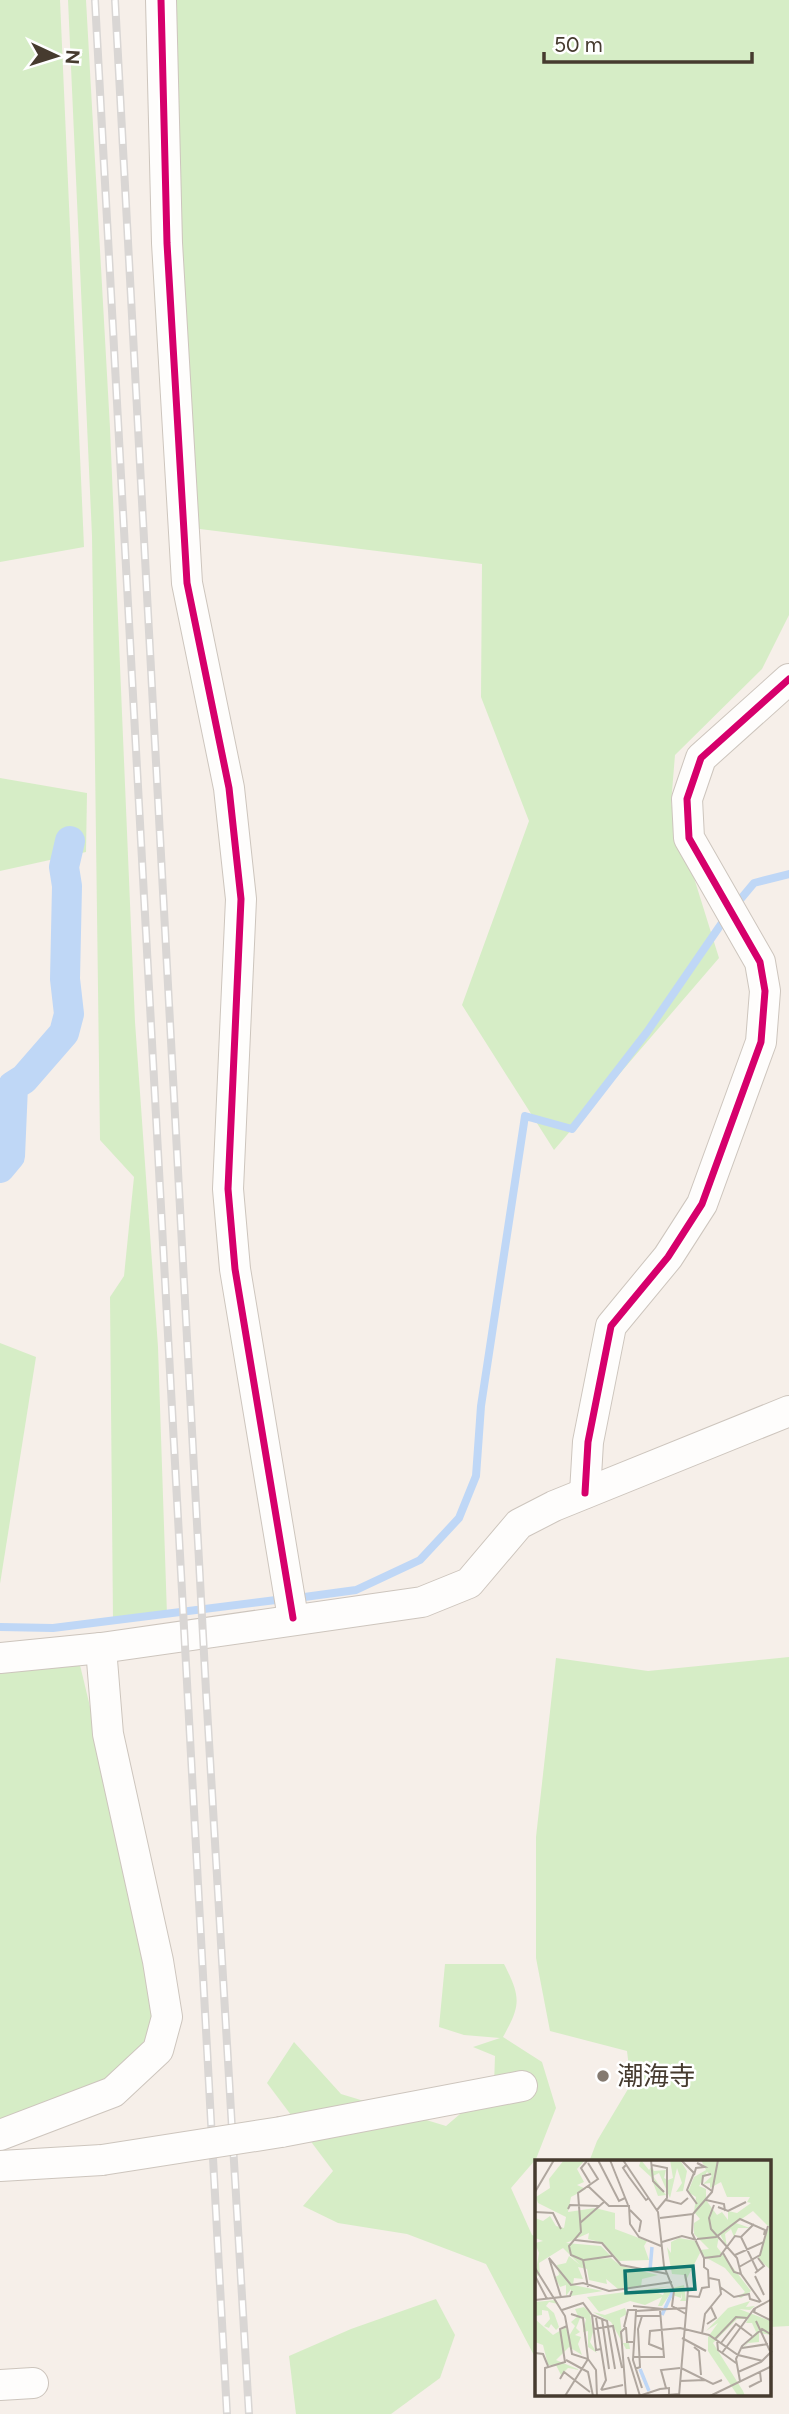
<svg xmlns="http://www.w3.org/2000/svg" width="789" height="2414" font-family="Figtree,'Noto Sans JP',sans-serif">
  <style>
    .green { fill: #d6edc6 }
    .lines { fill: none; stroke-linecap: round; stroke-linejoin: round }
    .stream { stroke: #bfd7f6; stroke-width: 8 }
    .canal { stroke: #bfd7f6; stroke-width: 30 }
    .minor-casing { stroke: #cdc5bd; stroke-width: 32 }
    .minor { stroke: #fefdfc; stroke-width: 30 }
    .rail-casing { stroke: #d9d6d4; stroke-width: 8 }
    .rail { stroke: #fff; stroke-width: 5; stroke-dasharray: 16; stroke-linecap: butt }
    .minor-bridge-casing { stroke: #cdc5bd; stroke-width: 32; stroke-linecap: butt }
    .minor-bridge { stroke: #fefdfc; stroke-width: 30 }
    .cycleway-casing { stroke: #fff; stroke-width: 11 }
    .cycleway { stroke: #d6006c; stroke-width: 7 }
    .poi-dot { fill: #847a70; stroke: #fff; stroke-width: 2.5 }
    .labels { text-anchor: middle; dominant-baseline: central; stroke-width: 5; stroke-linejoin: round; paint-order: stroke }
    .poi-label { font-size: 26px; fill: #463b2f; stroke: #fff; text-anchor: start }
    .inset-river { fill: none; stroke: #bfd7f6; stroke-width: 3.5 }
    .inset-road { fill: none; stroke: #b0a79f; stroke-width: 2 }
    .view { fill: #0f766e; fill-opacity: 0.15; stroke: #0f766e; stroke-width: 3.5 }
    .inset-edge { fill: none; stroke: #463b2f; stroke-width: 3.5 }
  </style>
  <rect width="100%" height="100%" fill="#f6efe9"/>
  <g class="green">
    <polygon points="0,0 60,0 84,547 0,562"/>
    <polygon points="68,0 86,0 110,428 135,1022 158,1347 167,1615 113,1621 110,1297 124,1276 134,1177 100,1140 92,536"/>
    <polygon points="177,0 789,0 789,615 762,669 675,755 671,804 719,958 554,1150 462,1005 529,821 481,697 482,564 184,527 166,200"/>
    <polygon points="0,778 87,793 86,852 0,871"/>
    <polygon points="0,1343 36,1357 0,1584"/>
    <polygon points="789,1657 789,2326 770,2327 770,2162 589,2162 597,2141 631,2084 627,2051 550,2031 536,1958 536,1837 556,1658 648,1671"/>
    <polygon points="79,1661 149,1952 152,2030 121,2073 0,2122 0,1668"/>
    <path d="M445 1964H504C521 1997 521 2005 503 2037L542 2062 556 2108 536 2159 511 2188 532 2235 537 2237V2361L486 2264 407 2234 338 2223 303 2206 333 2171 267 2083 294 2042 341 2094 446 2126 494 2085 495 2056 473 2047 500 2038 464 2035 439 2027Z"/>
    <polygon points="436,2299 455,2335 440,2378 391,2414 296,2414 289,2356 351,2329"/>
  </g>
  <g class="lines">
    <g class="stream">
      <polyline points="734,907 754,883 789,874"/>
      <polyline points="297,1598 356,1590 420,1560 459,1518 476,1476 481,1406 525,1116 572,1129 647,1032 726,917"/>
      <polyline points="0,1627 53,1628 284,1599"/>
    </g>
    <polyline class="canal" points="0,1168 10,1156 13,1086 24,1079 64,1033 69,1014 65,979 67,886 64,867 70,841"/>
    <g class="minor-casing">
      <g id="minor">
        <polyline points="161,0 167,243 187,583 229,788 241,899 228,1189 235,1269 293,1618"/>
        <polyline points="585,1493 588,1442 611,1326 668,1257 702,1204 761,1042 765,991 760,962 689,838 687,799 701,758 789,679"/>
        <polyline points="0,1658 101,1648 422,1602 469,1583 519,1524 554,1506 789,1411"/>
        <polyline points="281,2132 522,2086"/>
        <polyline points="0,2135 113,2092 158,2050 167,2017 158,1961 108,1734 101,1648"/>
        <polyline points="0,2166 102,2160"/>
        <polyline points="0,2385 33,2383"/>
      </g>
    </g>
    <use href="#minor" class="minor"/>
    <g class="rail-casing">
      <g id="rail">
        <polyline points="95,0 227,2414"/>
        <polyline points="115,0 206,1691 249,2414"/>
      </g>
    </g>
    <use href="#rail" class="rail"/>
    <g class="minor-bridge-casing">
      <polyline id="minor-bridge" points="102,2160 281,2132"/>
    </g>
    <use href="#minor-bridge" class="minor-bridge"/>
    <g class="cycleway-casing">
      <g id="cycleway">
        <polyline points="161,0 167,243 187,583 229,788 241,899 228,1189 235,1269 293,1618"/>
        <polyline points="585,1493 588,1442 611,1326 668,1257 702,1204 761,1042 765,991 760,962 689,838 687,799 701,758 789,679"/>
      </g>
    </g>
    <use href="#cycleway" class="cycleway"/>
  </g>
  <circle class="poi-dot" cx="603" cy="2076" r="7"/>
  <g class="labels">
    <g class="poi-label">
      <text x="617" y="2076">潮海寺</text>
    </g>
  </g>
  <g transform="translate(535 2160)">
    <rect width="236" height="236" fill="#f6efe9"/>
    <path d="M29 0H50L42 9 49 22 42 25 51 29 36 37 33 52 60 48 80 53V69L112 81 109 86 114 100 84 101 68 83 53 79 54 73 31 83 66 86 76 96 63 99 76 98 86 106 123 115 107 119 106 127 83 129 71 119 72 124 54 120 52 109 43 107 48 119 39 118 38 125 68 131 36 136V129L31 136V125L25 127 20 117 24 115 22 105 31 103 34 96 45 105 28 88 4 103 5 115 0 116 4 93 0 83 8 81 0 78V58L8 61 15 56 21 66 29 68 31 57 3 43 1 37 15 28 14 19ZM106 0 114 10 117 6 119 11 131 10 129 18 133 20 138 18 135 0H145L152 11 148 31 141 32 147 23 142 8 135 38 124 13 118 16 131 35 123 36 116 17 104 6ZM166 0H236V110L223 99 234 67 218 51 201 63 215 68H203L199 77 196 69 190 74 192 88 185 74 183 81 182 87 216 131 206 138 203 137 210 132 206 127 190 108 170 97 165 90 174 89 159 74V63L165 59 159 52 161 37 153 32 159 17 171 10ZM172 12 177 16 168 24 175 23V28L186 22 192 37H215L212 42 216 43 202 53 193 51V60L187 52 182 55 171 40V29L164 26ZM144 78 162 81 165 93 150 122 149 115 137 114 132 87 136 93V82ZM149 125 151 141H145L147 138 146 133V138L135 134 127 146H123L127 137 110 145 95 141 64 152 52 137 137 126 116 130 128 135 130 130ZM21 140 23 144 14 142 11 146 19 153 24 167 21 170 16 164 14 168 9 166 15 159 13 151 7 150V155L0 156V142ZM215 141 211 147 220 146 215 150 204 149 236 161V175L224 173V182L213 183 205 192 221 172 217 163H211L213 159H202L178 183 208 231 210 236H203L173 191V177L183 163 171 171 193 148ZM49 147 55 153 58 172 55 182 62 193 53 187V171L48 172 51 159 46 156 41 168 45 172 40 175 46 177 43 184 47 195 34 187 21 200 45 210 33 208 26 215 21 205H13L8 185 0 182V159L18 175 31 167 34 176 40 166 36 162 43 156 40 149ZM90 148 92 154 85 158 88 183H94L95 189H91L76 162 58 152 70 155Z" fill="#d6edc6" fill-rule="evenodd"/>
    <path class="inset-river" d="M115 110 117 87M127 155 138 131M105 209 114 231"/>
    <path class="inset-road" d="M63 0 84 41 90 38M75 0 93 45M88 0 123 52 129 106 139 131 137 146 151 154M116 0 118 21 129 32M146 0 159 13 152 30 162 44M52 1 46 8 55 23M53 3 63 19 43 33 46 72 34 86 36 95 48 100 53 127M91 5 88 8 94 17 111 40 114 38M117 5 132 8V38L122 50M176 14 168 16 167 24 177 31M159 15 161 8 170 7 162 3M53 26 74 46H94L95 64 104 77 126 86M0 32 19 0M131 40 146 44 153 38M171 40 189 44 190 51M179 45 174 58 176 69 202 98 206 114 226 142M183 47 193 51 211 42M33 49 35 45 64 46M95 50 106 61 104 72M0 52 18 53 26 69M125 58 158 54M45 63 69 42M206 77 223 112M162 79 181 77 205 59 230 70 229 75M40 80 67 83 86 105 133 114M127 82 147 76 162 80M188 93 199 112 206 114M200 95 229 82M169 98 185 96 200 76 206 77 219 64M49 100 77 96M204 107 225 95 233 66M0 108 30 156 37 194 53 199 61 210 62 236M220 113 229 106 223 98M0 116 12 139M220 116 229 135M185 127 199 137 214 134 215 139 225 142M153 136 164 137 167 128 174 127 173 110 169 107V98L157 73 158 54 177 32 183 0M26 137 14 98 36 125 48 123 74 131 137 122M0 140 35 136 37 131M98 146 128 149M220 149 219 152 237 161M27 150 48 143 57 155 72 161 80 209M57 155 61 190 66 189M100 156H125M61 158 71 220 66 230M67 159 74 209M221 161 235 191M172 164 181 158 176 147M89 167 93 150H102M91 167 86 172 91 235M91 167 92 182H98M58 169 78 166 87 208M167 174 170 154 186 134 184 120 174 118M147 178 171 191M180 179 201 157 212 158M182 180 183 190 201 203M186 183 201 164 217 176M159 187 164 191 166 215M207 188 233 184M129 190 114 184 115 171 145 168 174 175 203 195 228 201M0 193 8 194 13 206M187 193 219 149 237 139M93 197 105 236M98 197H129L125 150M31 200 53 212 58 236M146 208 178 224 187 220M100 209 105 207 103 169 107 156M203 212 226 202 237 191M25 219 29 212 55 232M145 221 170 220M205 221 201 199 207 186 227 169 237 175M214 227 226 221 225 212M107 228 98 200 101 151 151 148M131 228 126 210 145 208M66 230 88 225M10 234V208L30 202 25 169 32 166M30 236 53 199 48 158 36 154M104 236 125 229 134 228V234M121 236 144 234M144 236 153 130 150 114M175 236 237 206"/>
    <path class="view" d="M158 106 160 129 91 133 90 111Z"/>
    <rect width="236" height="236" class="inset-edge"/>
  </g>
  <g transform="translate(56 56) rotate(94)" stroke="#ffffff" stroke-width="5" paint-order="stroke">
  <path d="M0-5L12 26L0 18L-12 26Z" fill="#463b2f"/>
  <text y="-10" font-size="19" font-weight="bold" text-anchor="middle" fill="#463b2f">N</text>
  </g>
  <path d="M544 52v10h208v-10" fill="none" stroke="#463b2f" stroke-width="3.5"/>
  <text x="554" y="52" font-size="21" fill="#463b2f" stroke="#ffffff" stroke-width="5" paint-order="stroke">50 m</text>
</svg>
